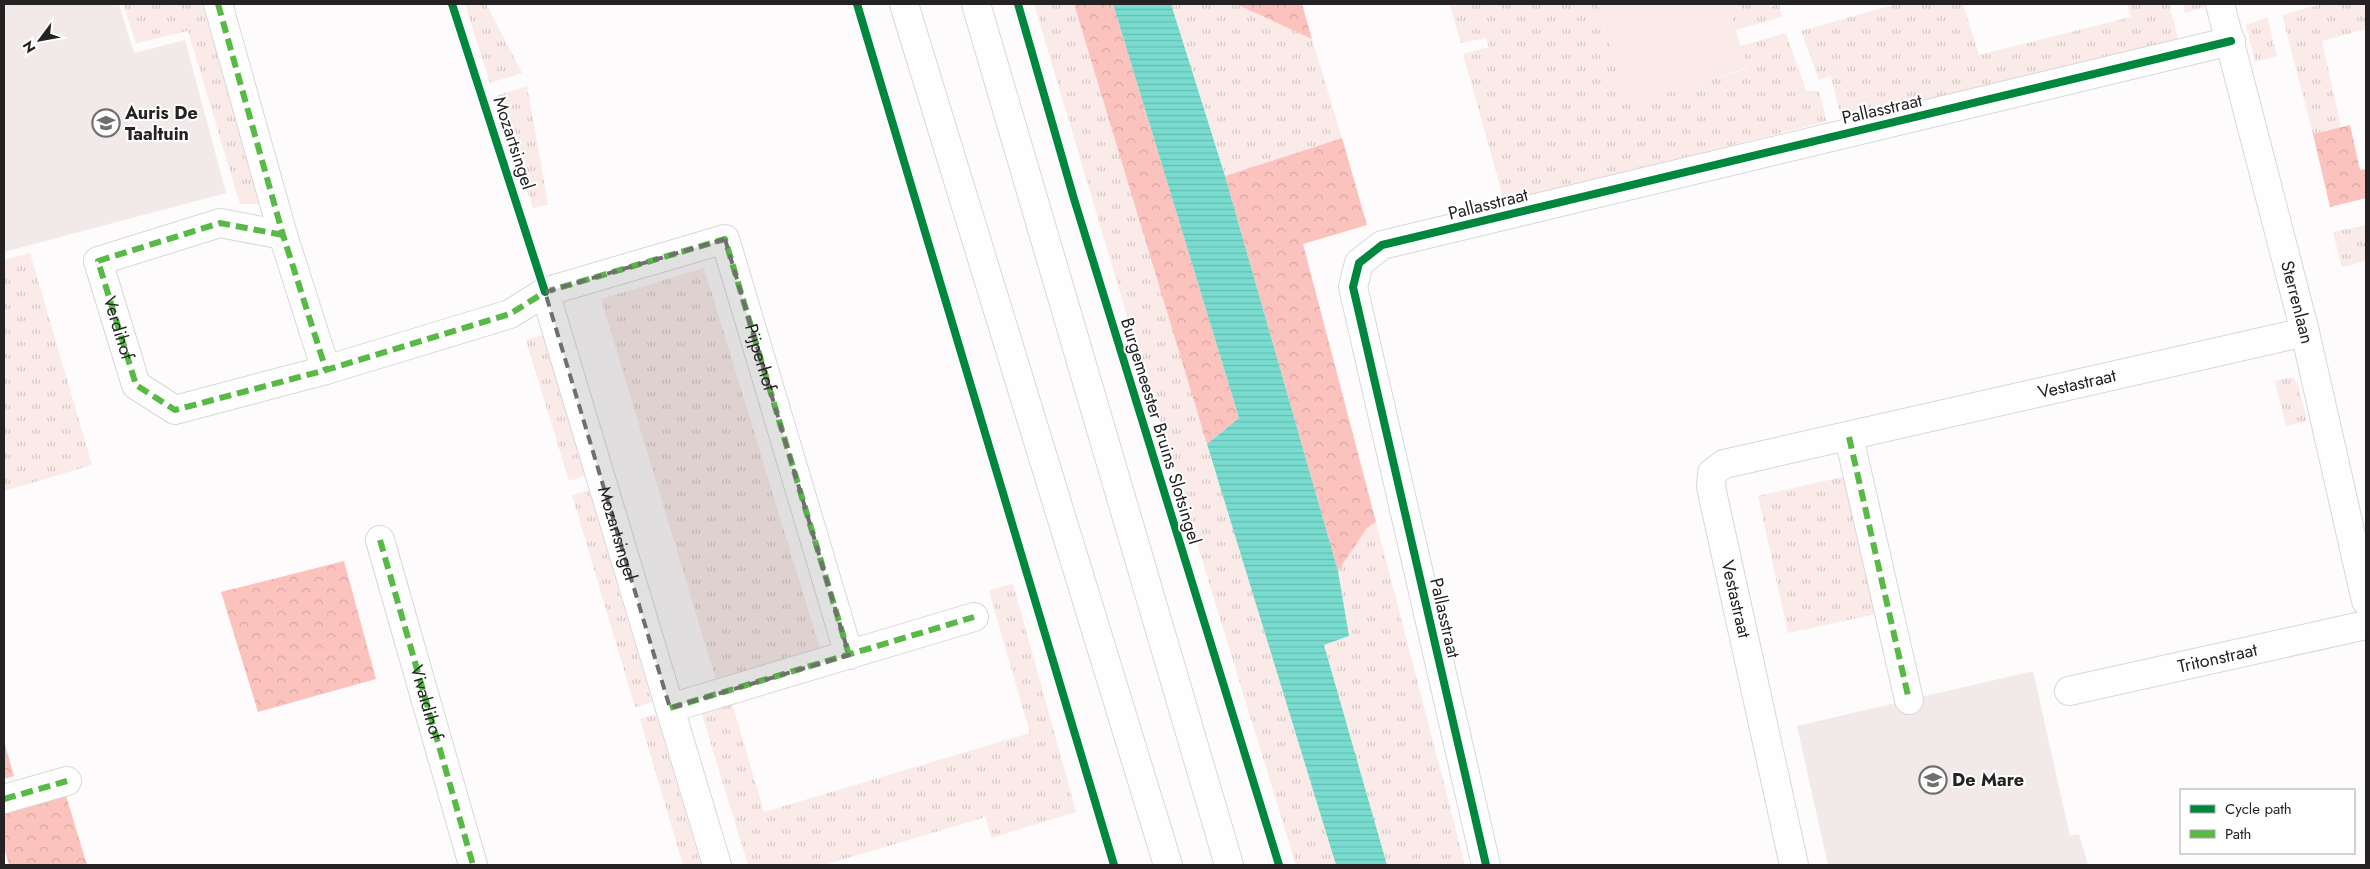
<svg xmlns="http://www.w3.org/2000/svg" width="2370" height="869" font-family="Jost,sans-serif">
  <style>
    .built { fill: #f2eae9 }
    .grass { fill: url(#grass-tufts) }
    .forest { fill: url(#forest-crowns) }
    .pitch { fill: #faeae8 }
    .water { fill: url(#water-rules) }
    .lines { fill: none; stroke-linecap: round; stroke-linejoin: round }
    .street-casing { stroke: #d9d7d7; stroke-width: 30 }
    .secondary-casing { stroke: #d9d7d7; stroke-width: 30 }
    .street { stroke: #fffefe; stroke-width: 28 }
    .secondary { stroke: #fffefe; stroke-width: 28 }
    .quiet { stroke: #58b947; stroke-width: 6; stroke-dasharray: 12 6; stroke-linecap: butt }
    .cycleway-casing { stroke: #fff; stroke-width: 11 }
    .cycleway { stroke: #00873e; stroke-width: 8 }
    .marked { fill: #706e6e; fill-opacity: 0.2; stroke: #706e6e; stroke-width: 4; stroke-dasharray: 10 6; stroke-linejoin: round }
    .labels { text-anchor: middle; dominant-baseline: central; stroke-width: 4; stroke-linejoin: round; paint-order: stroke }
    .street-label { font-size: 18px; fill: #242222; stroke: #fff }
    .poi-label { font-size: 18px; font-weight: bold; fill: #242222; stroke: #fff; text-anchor: start }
  </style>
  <defs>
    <pattern id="grass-tufts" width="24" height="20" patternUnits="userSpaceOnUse" patternTransform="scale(1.25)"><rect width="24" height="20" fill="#faeae8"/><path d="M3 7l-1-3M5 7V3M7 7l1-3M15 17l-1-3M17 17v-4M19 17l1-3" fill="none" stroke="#d6c8c7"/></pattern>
    <pattern id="forest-crowns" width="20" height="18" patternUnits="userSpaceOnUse" patternTransform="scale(1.25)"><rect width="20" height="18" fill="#fcc3be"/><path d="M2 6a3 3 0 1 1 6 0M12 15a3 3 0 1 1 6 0" fill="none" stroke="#d8a7a3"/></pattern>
    <pattern id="water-rules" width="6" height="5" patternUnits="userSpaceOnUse" patternTransform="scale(1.25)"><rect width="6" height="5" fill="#78dcce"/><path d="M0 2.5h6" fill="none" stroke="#68bcb1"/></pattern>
  </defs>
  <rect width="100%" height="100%" fill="#fdfbfb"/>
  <g class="built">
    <polygon points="4,4 119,4 134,53 185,40 226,193 4,252"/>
    <polygon points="2033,671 2070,836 2079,834 2088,865 1828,865 1797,726"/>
  </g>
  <g class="grass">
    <polygon points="123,4 202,4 262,204 240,204 188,31 136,43"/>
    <polygon points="465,4 486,4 522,73 490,83"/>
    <polygon points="1034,4 1074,4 1336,865 1296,865 1134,339"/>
    <polygon points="1171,4 1236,4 1312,39 1342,138 1225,176"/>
    <polygon points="1466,4 1598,4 1627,104 1747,69 1740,46 1786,33 1806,91 1819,91 1827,121 1505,203 1463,54 1489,47 1486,38 1461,43 1450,6"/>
    <polygon points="1728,4 1769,4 1770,7 1779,4 1782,17 1736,30"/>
    <polygon points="1897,4 1963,4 1979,55 2131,17 2127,4 2169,4 2179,42 1842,122 1831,76 1819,80 1801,31"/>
    <polygon points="2183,4 2207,4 2208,6 2185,13"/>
    <polygon points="2322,4 2366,4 2366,29 2322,41 2341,127 2313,134 2282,15"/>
    <polygon points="2267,17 2277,56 2255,62 2246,25"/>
    <polygon points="527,86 548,204 533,208 496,96"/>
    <polygon points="2366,225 2366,261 2342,267 2333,232"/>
    <polygon points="30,253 92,465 4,491 4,260"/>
    <polygon points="704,268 820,649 716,680 601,299"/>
    <polygon points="543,335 585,476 569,481 526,340"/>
    <polygon points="2293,377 2298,385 2307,421 2286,426 2275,381"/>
    <polygon points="1851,475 1881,613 1788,633 1758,496"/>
    <polygon points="589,490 652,702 635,707 572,495"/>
    <polygon points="1376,522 1465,865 1387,865 1324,645 1349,636 1338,571 1367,528"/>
    <polygon points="1013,583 1076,812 991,838 986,817 824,865 748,865 701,711 732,703 764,812 1030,733 989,591"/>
    <polygon points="656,714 701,865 683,865 640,719"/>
  </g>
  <g class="forest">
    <polygon points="1074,4 1113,4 1239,418 1207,444"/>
    <polygon points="1236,4 1302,4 1312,39"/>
    <polygon points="2350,125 2360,170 2366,169 2366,198 2330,207 2313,134"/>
    <polygon points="1342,138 1367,225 1303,244 1376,522 1367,528 1338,571 1225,176"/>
    <polygon points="344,561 376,679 258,712 221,592"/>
    <polygon points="4,741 14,776 4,779"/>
    <polygon points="64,789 87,865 9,865 4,848 4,807"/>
  </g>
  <polygon class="pitch" points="1598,4 1728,4 1747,68 1627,105"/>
  <polygon class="water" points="1113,4 1171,4 1225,176 1338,571 1349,636 1324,645 1387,865 1336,865 1207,444 1239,418"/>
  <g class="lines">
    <g class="street-casing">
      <g id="street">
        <polyline points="218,4 283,235 326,370"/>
        <path id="s1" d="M2220 4 2305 332 2366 601"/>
        <path id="s2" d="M283 235 220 223 98 261 136 385 175 410 326 370 510 314 545 292 725 239 849 655"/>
        <path id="s3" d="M545 292 717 865"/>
        <polyline points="1849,437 1909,700"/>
        <path id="s4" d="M380 540 473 865"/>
        <path id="s5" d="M2069 691 2366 625"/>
        <polyline points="670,708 974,617"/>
        <polyline points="4,799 67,781"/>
        <polyline points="1486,865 1353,287 1359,263 1382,245 2231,41"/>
        <path id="s6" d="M1794 865 1711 487 1712 473 1724 464 2305 332"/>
      </g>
    </g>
    <g class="secondary-casing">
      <g id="secondary">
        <polyline points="904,4 1168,865"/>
        <polyline points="976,4 1229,865"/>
      </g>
    </g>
    <use href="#street" class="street"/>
    <use href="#secondary" class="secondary"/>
    <g class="quiet">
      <polyline points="218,4 283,235 326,370"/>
      <polyline points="283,235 220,223 98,261 136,385 175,410 326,370 510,314 545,292 725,239 849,655"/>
      <polyline points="1849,437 1909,700"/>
      <polyline points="380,540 473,865"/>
      <polyline points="670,708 974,617"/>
      <polyline points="4,799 67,781"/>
    </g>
    <g class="cycleway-casing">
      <g id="cycleway">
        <polyline points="452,4 545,292"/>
        <polyline points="857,4 1114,865"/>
        <polyline points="1018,4 1074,199 1279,865"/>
        <polyline points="1486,865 1353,287 1359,263 1382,245 2231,41"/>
      </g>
    </g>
    <use href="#cycleway" class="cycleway"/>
  </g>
  <path class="marked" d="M725 239 849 655 670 708 545 292Z"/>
  <defs>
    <g id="school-ring" transform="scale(1.4375)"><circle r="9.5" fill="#fff" stroke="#706e6e" stroke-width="1.5"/><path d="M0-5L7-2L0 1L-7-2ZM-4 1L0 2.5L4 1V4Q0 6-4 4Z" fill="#706e6e"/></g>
  </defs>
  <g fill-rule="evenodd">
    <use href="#school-ring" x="106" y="123"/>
    <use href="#school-ring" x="1933" y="780"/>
  </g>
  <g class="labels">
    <g class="street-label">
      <text transform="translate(1882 109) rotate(-13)">Pallasstraat</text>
      <text transform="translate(514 143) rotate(72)">Mozartsingel</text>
      <text transform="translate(1488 204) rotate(-14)">Pallasstraat</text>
      <text stroke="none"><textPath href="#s1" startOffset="308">Sterrenlaan</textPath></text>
      <text stroke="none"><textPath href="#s2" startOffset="262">Verdihof</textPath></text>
      <text stroke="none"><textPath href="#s2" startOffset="1069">Pijperhof</textPath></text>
      <text stroke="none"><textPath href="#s6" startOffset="778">Vestastraat</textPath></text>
      <text transform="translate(1161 431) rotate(73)">Burgemeester Bruins Slotsingel</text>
      <text stroke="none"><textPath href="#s3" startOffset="252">Mozartsingel</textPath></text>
      <text transform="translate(1736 599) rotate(77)">Vestastraat</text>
      <text transform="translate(1445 618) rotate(77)">Pallasstraat</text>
      <text stroke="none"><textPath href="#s5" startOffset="152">Tritonstraat</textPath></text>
      <text stroke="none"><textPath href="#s4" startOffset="169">Vivaldihof</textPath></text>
    </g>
    <g class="poi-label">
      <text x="125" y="113">Auris De<tspan x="125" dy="21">Taaltuin</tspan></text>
      <text x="1952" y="780">De Mare</text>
    </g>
  </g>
  <rect width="2370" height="869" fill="none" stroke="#242222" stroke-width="10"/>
  <rect x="2180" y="789" width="175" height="65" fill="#ffffff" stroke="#a7a7a7"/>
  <rect x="2190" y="805" width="25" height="8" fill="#00873e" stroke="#a7a7a7"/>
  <text x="2225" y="814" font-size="15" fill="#242222">Cycle path</text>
  <rect x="2190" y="830" width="25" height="8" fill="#58b947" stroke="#a7a7a7"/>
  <text x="2225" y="839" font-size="15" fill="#242222">Path</text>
  <g transform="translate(40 40) rotate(238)" stroke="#ffffff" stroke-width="4" paint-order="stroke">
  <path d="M0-4L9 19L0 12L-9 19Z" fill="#242222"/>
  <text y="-8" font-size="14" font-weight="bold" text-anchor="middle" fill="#242222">N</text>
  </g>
</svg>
